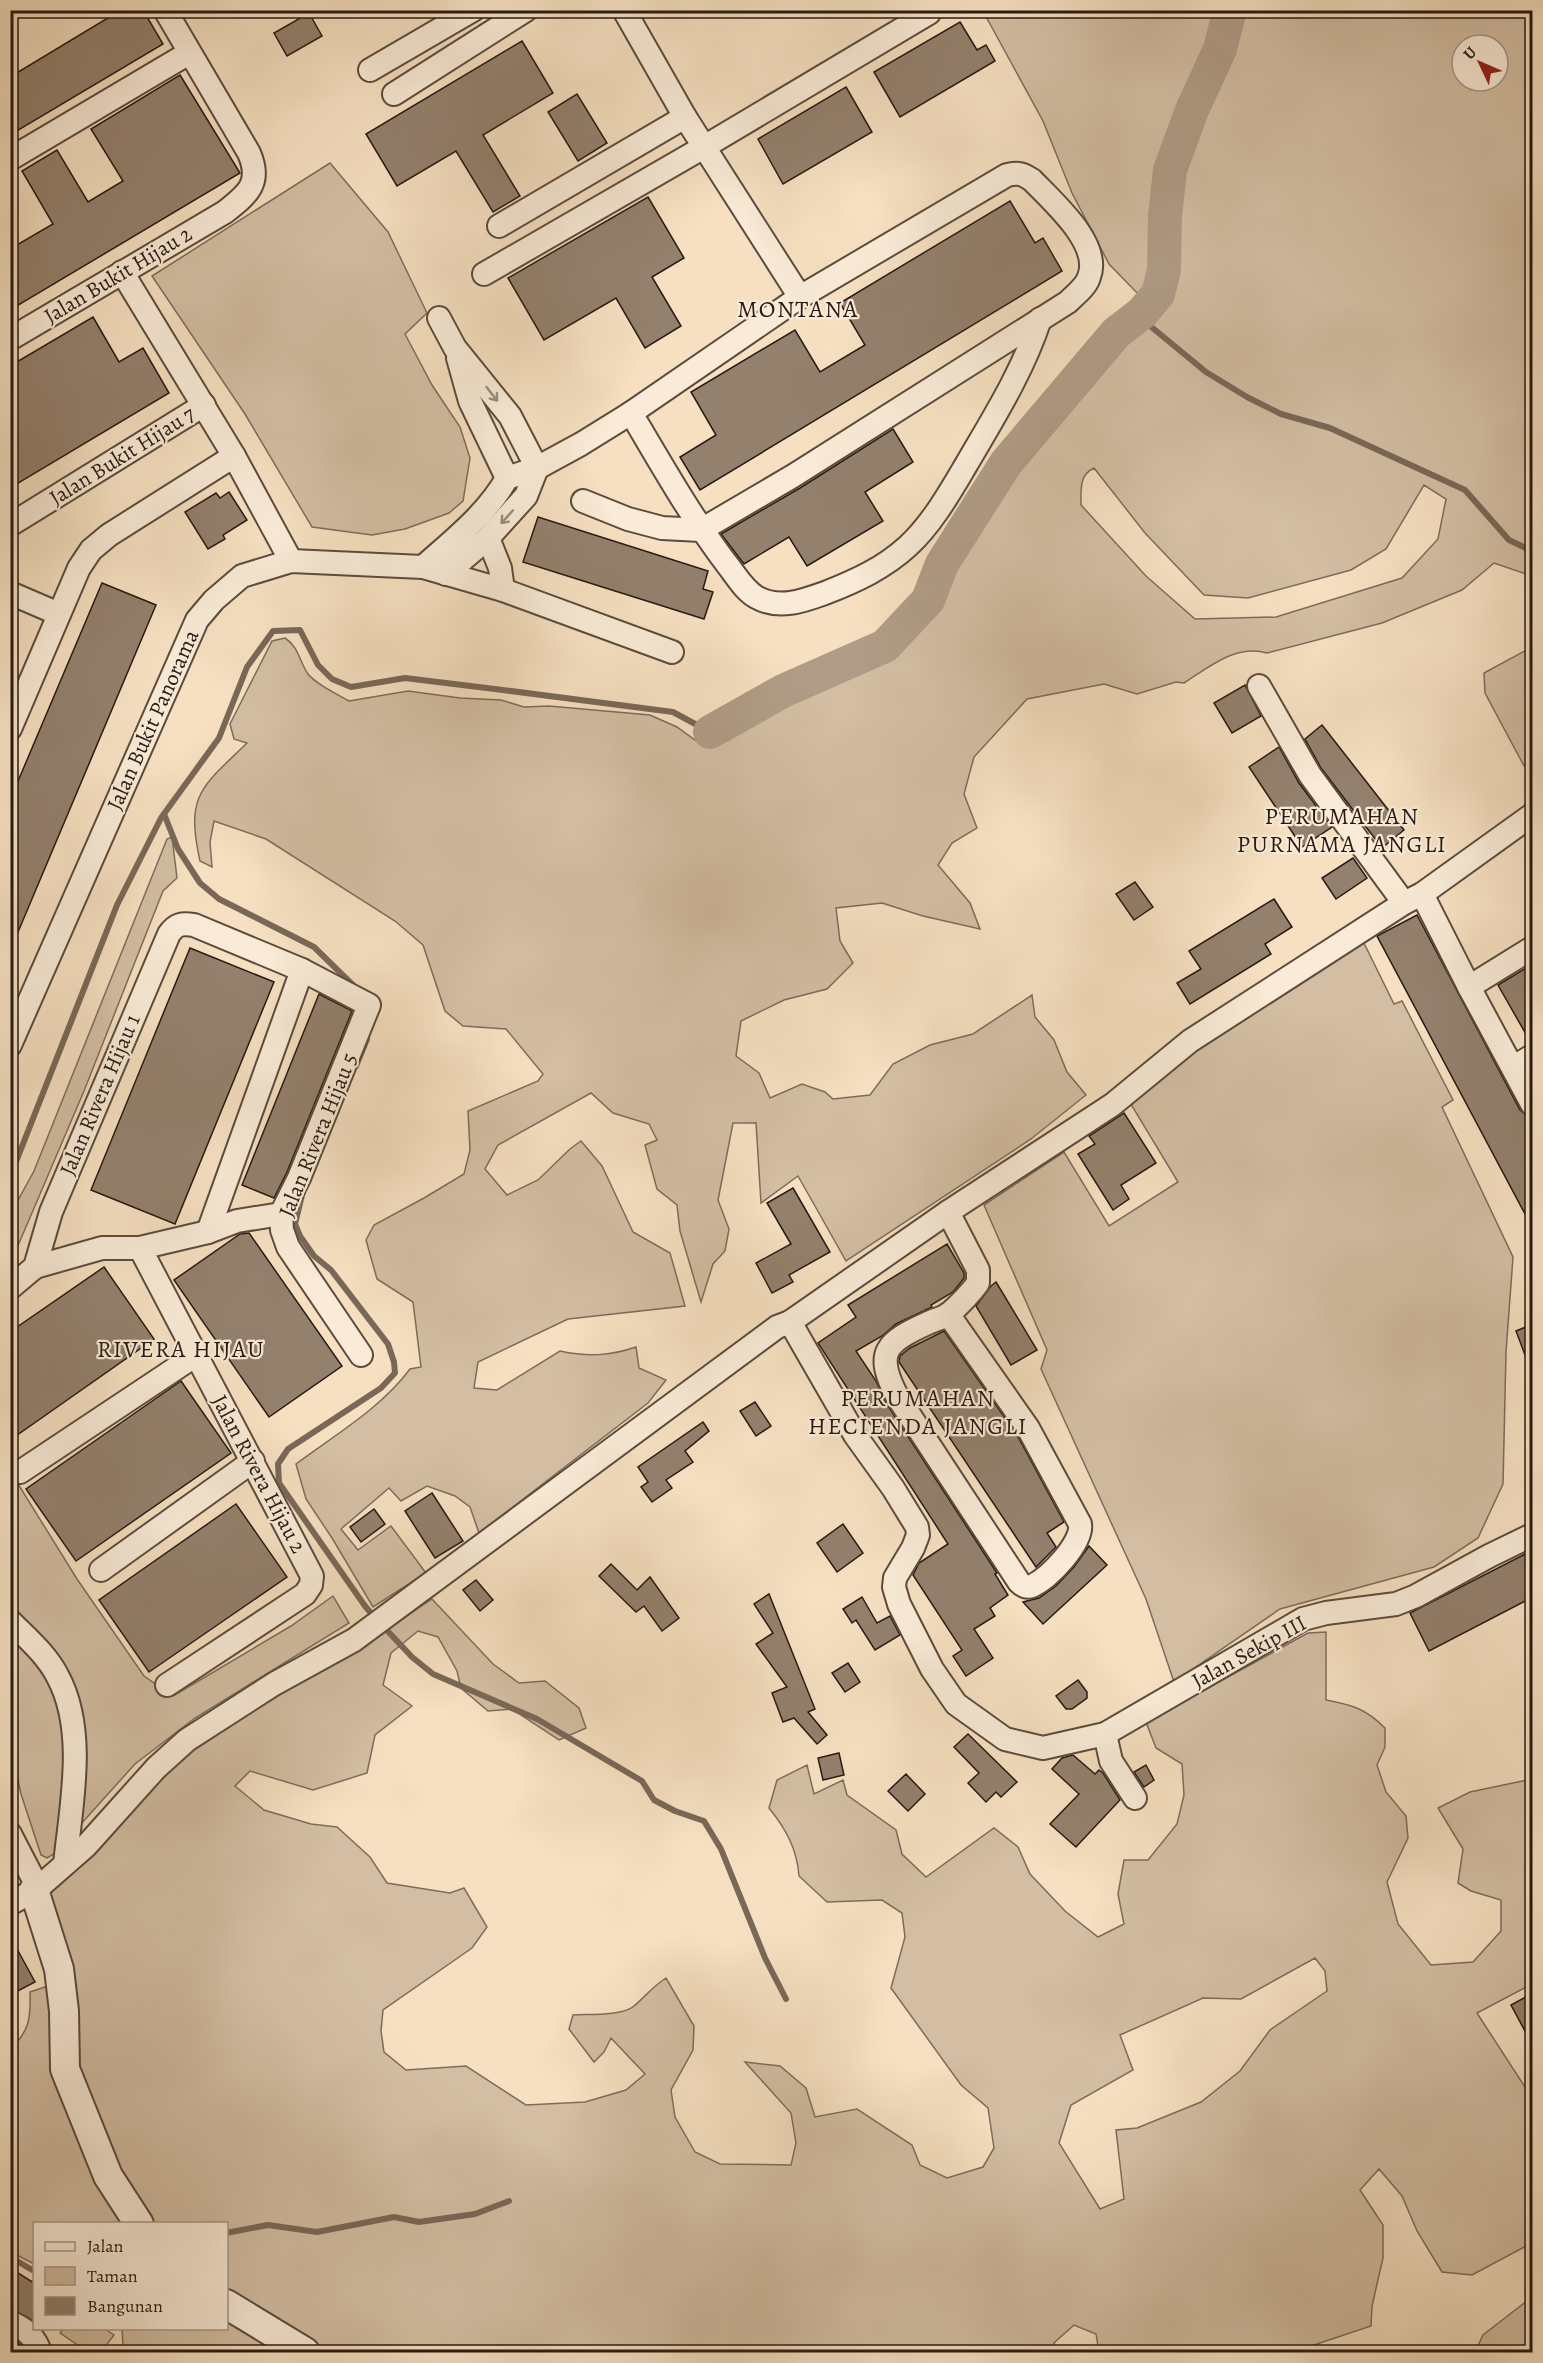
<svg xmlns="http://www.w3.org/2000/svg" width="1543" height="2363" font-family="Alegreya,serif">
  <style>
    .green { fill: #d3bea3; stroke: #7d6c5b; stroke-width: 1.5; fill-rule: evenodd }
    .lines { fill: none; stroke-linecap: round; stroke-linejoin: round }
    .stream { stroke: #796858; stroke-width: 6 }
    .river { stroke: #b09c86; stroke-width: 34 }
    .building { fill: #93806d; stroke: #271913; stroke-width: 1.5 }
    .minor-casing { stroke: #5b4b3e; stroke-width: 26 }
    .tertiary-casing { stroke: #5b4b3e; stroke-width: 32 }
    .minor { stroke: #f9ebd7; stroke-width: 22 }
    .tertiary { stroke: #f9ebd7; stroke-width: 28 }
    .oneway { stroke: #9a8c7f }
    .labels { text-anchor: middle; dominant-baseline: central; stroke-width: 4.5; stroke-linejoin: round; paint-order: stroke }
    .street-label { font-size: 22px; fill: #271913; stroke: #f9ebd7 }
    .neighbourhood-label { font-size: 24px; letter-spacing: 1.5px; fill: #271913; stroke: #f9ebd7 }
  </style>
  <rect width="100%" height="100%" fill="#f6e0c1"/>
  <filter id="stains"><feTurbulence type="fractalNoise" baseFrequency=".00333" numOctaves="4"/><feColorMatrix values="0 0 0 0 .2 0 0 0 0 .09 0 0 0 0 .02 0 0 0 .5 -.17"/></filter>
  <radialGradient id="worn" r=".72"><stop offset=".6" stop-color="#630" stop-opacity="0"/><stop offset="1" stop-color="#630" stop-opacity=".3"/></radialGradient>
  <g class="green">
    <path d="M986 11H1532V576L1494 563 1462 590 1382 623 1267 653C1236 644 1209 667 1184 683L1176 682 1137 694 1104 684 1027 699 974 757 964 794 977 828 952 843 938 865 970 903 980 929 923 916 882 903 836 908 840 941 853 963 827 989 784 1000 741 1021 736 1056 759 1073 770 1098 802 1084 825 1092 833 1099 870 1095 893 1064 930 1045 973 1034 1032 995 1035 1017 1054 1040 1067 1072 1086 1095 1031 1139 846 1261 798 1176 761 1203 756 1123H733L718 1200 729 1229 725 1251 713 1264 701 1302 680 1231 677 1205 657 1189 645 1145 657 1140 649 1124 613 1113 591 1093 498 1145 485 1169 507 1195 538 1180 570 1149 581 1141 602 1166 633 1232 670 1253 685 1306 568 1319 478 1362 474 1388 497 1390 560 1351C587 1357 610 1356 636 1347L639 1368 666 1380 648 1403 479 1533 470 1507 455 1496 427 1486 401 1501 389 1488 341 1529 358 1550 391 1526 426 1573 373 1607 332 1538 306 1499 296 1464C336 1434 380 1409 410 1369L421 1367 413 1302 377 1279 366 1240 374 1225 424 1198 464 1174 470 1150 468 1111 538 1081 543 1074 506 1029 463 1026 445 1011 423 945 395 921 266 839 214 821 210 842 212 867 200 861C185 794 202 787 247 743L234 739 230 724 272 641 285 638C299 647 299 661 308 674 318 686 336 693 349 701L408 691 460 698 501 700 524 707 549 706 650 715 677 727 695 740 712 742 734 732 755 712 831 682 860 674 890 654 913 630 943 590 947 575 965 542 1055 420 1099 368 1144 300 1109 264 1072 193 1043 121 984 13ZM1462 45H1498V81H1462ZM1094 468 1145 533 1204 595 1248 598 1351 570 1386 549 1424 485 1446 499 1438 539 1402 578 1276 617 1195 619 1146 576 1081 505C1081 490 1079 475 1094 468Z"/>
    <polygon points="330,163 388,232 427,313 405,334 432,385 460,427 470,458 463,501 449,513 405,529 372,535 312,527 245,414 152,276"/>
    <polygon points="1532,647 1532,776 1523,764 1485,693 1484,673"/>
    <polygon points="172,837 177,878 163,891 84,1091 11,1262 11,1213 34,1171 167,839"/>
    <polygon points="1359,933 1394,1004 1402,1001 1453,1100 1442,1107 1513,1257 1506,1352 1503,1484 1478,1538 1434,1567 1280,1609 1174,1682 1146,1599 1041,1369 1047,1350 984,1205 1064,1152 1109,1226 1178,1182 1129,1101 1211,1036"/>
    <polygon points="10,1471 77,1579 144,1676 173,1696 291,1626 333,1596 349,1623 195,1718 135,1764 54,1854 47,1858 41,1855 21,1794 11,1748"/>
    <path d="M432 1599 493 1664 519 1683 545 1681 579 1708 586 1728 559 1740 512 1709 488 1711 461 1688 457 1671 438 1637 418 1631 391 1653 383 1685 412 1706 375 1735 367 1773 313 1790 250 1771 235 1786 264 1810 311 1824 337 1827 370 1857 387 1883 450 1893 464 1888 487 1927 472 1948 383 2010 381 2031 384 2052 406 2070 466 2066 526 2105 585 2102 626 2090 645 2074 611 2038 604 2052 594 2062 569 2029 573 2015C588 2014 623 2016 634 2006 646 1996 651 1988 666 1978L694 2026 693 2050 671 2090 675 2117 695 2152 720 2164 791 2165 796 2143 791 2113 745 2062 780 2066 806 2088 815 2117 857 2109 912 2145 920 2165 947 2178 983 2167 994 2148 988 2108 961 2085 891 1988 905 1937 902 1913 882 1900 827 1902 799 1876C797 1849 786 1829 769 1808L777 1780 807 1765 814 1794 843 1780 847 1795 896 1830 902 1854 926 1877 994 1828 1018 1847 1030 1874 1065 1911 1098 1937 1124 1924 1118 1894 1124 1860H1148L1177 1824 1184 1795 1182 1764 1156 1748 1146 1722 1308 1633 1326 1632V1700C1353 1705 1366 1709 1385 1728V1747L1377 1765 1386 1792 1406 1816 1408 1838 1387 1882 1398 1924 1431 1965 1473 1962 1501 1931V1900L1471 1891 1458 1883 1463 1849 1438 1808 1470 1792 1532 1779V1984L1477 2013 1532 2098V2243L1472 2275 1442 2272 1417 2231 1402 2196 1379 2169 1360 2190 1383 2225V2258L1372 2306 1371 2326 1293 2352H1099L1096 2334 1074 2325 1055 2342 1049 2352H117L123 2345 122 2329 226 2328V2224H34V2264L11 2252 10 2050C29 2031 31 2019 30 1992L54 1984 31 1897 191 1748 313 1672 384 1631ZM1315 1958 1325 1971 1327 1991 1270 2030 1240 2071 1201 2102 1137 2128 1116 2130 1124 2199 1100 2209 1059 2143 1071 2105 1133 2070 1120 2035 1203 1998 1241 1999Z"/>
    <polygon points="1532,2297 1532,2352 1475,2352 1483,2335"/>
    <polygon points="105,2329 114,2335 101,2352 88,2352 60,2333 63,2329"/>
  </g>
  <g class="lines">
    <g class="stream">
      <polyline points="1142,313 1149,325 1206,372 1247,397 1281,414 1330,428 1465,490 1509,540 1532,551"/>
      <polyline points="164,814 178,849 200,883 219,899 314,947 357,989"/>
      <polyline points="356,1066 367,1039"/>
      <polyline points="10,1177 117,905 161,818 219,738 247,667 273,631 300,630 318,665 332,679 351,687 405,678 503,690 673,712 710,732"/>
      <polyline points="303,1191 295,1224 300,1236 314,1256 331,1270 388,1344 394,1362 395,1373 381,1388 288,1449 278,1464 279,1483 365,1606 375,1618"/>
      <polyline points="382,1625 412,1657 433,1674 537,1719 642,1781 654,1800 675,1811 704,1821 721,1849 765,1958 786,1999"/>
      <polyline points="226,2233 268,2225 317,2232 394,2217 419,2222 475,2214 509,2201"/>
      <polyline points="10,2257 34,2271"/>
    </g>
    <polyline class="river" points="710,732 783,691 885,646 928,600 942,564 1006,463 1116,333 1142,313 1158,294 1164,270 1165,216 1170,170 1192,110 1220,49 1230,10"/>
  </g>
  <g class="building">
    <polygon points="121,10 143,10 163,44 10,135 10,77"/>
    <polygon points="309,13 322,36 287,56 274,33"/>
    <polygon points="960,22 977,50 986,45 995,61 900,117 874,72"/>
    <polygon points="522,41 553,93 483,135 520,196 493,212 456,151 397,186 366,134"/>
    <polygon points="180,75 240,173 10,310 10,249 53,224 22,171 57,150 88,202 123,181 91,129"/>
    <polygon points="846,87 872,132 783,184 758,139"/>
    <polygon points="577,94 607,143 578,161 548,112"/>
    <polygon points="648,197 684,258 652,277 681,326 645,348 616,298 544,340 508,278"/>
    <polygon points="1010,201 1035,243 1043,238 1062,271 700,490 680,457 716,435 691,392 795,330 820,372 865,345 840,303"/>
    <polygon points="93,317 119,362 143,348 169,393 10,488 10,366"/>
    <polygon points="893,429 913,462 865,492 883,521 807,566 789,537 744,564 721,534 800,488"/>
    <polygon points="229,492 247,520 223,535 225,539 208,549 185,512 216,493 220,498"/>
    <polygon points="538,517 708,571 703,589 713,592 704,619 523,562"/>
    <polygon points="102,583 156,605 10,951 10,800"/>
    <polygon points="1245,685 1261,716 1232,733 1214,703"/>
    <polygon points="1322,725 1404,830 1382,848 1321,768 1305,739"/>
    <polygon points="1279,747 1299,783 1332,827 1302,847 1249,767"/>
    <polygon points="1353,858 1367,878 1336,899 1322,878"/>
    <polygon points="1135,882 1153,907 1134,920 1116,894"/>
    <polygon points="1274,899 1292,927 1265,944 1271,954 1190,1004 1177,983 1201,969 1189,951"/>
    <polygon points="1417,915 1520,1110 1528,1116 1533,1125 1533,1229 1377,936"/>
    <polygon points="190,948 274,982 175,1224 91,1190"/>
    <polygon points="1533,964 1533,1043 1531,1043 1498,985"/>
    <polygon points="319,994 352,1011 287,1172 274,1198 242,1185"/>
    <polygon points="1124,1113 1156,1163 1121,1185 1129,1199 1113,1210 1078,1154 1095,1144 1089,1136"/>
    <polygon points="793,1188 830,1252 789,1275 793,1282 772,1293 756,1263 791,1244 767,1203"/>
    <polygon points="249,1233 342,1366 269,1417 174,1280 240,1234"/>
    <polygon points="947,1244 964,1273 964,1278 961,1282 953,1292 931,1305 932,1307 896,1324 882,1336 856,1351 876,1381 886,1403 997,1573 995,1574 1008,1595 990,1608 995,1616 974,1629 993,1658 966,1676 953,1656 962,1650 913,1575 919,1563 948,1544 818,1343 856,1317 848,1305"/>
    <polygon points="104,1267 154,1339 10,1440 10,1332"/>
    <polygon points="996,1282 1037,1350 1011,1365 976,1306 991,1286"/>
    <polygon points="1533,1324 1533,1371 1531,1371 1516,1331"/>
    <polygon points="944,1331 1017,1435 1064,1522 1047,1533 1056,1547 1036,1567 899,1362 900,1356 910,1348"/>
    <polygon points="181,1381 231,1453 76,1561 26,1489"/>
    <polygon points="755,1402 771,1426 756,1436 740,1411"/>
    <polygon points="703,1422 709,1431 685,1451 693,1462 666,1480 672,1488 652,1502 641,1487 648,1482 638,1467"/>
    <polygon points="432,1493 463,1541 435,1558 405,1511"/>
    <polygon points="236,1504 287,1577 149,1672 99,1600"/>
    <polygon points="374,1509 385,1524 361,1542 350,1527"/>
    <polygon points="843,1524 863,1553 837,1572 817,1543"/>
    <polygon points="1089,1546 1107,1565 1043,1624 1023,1602 1039,1598 1056,1586 1074,1567"/>
    <polygon points="1533,1550 1533,1597 1429,1651 1410,1613"/>
    <polygon points="611,1564 637,1590 650,1577 679,1618 662,1631 644,1606 636,1612 599,1576"/>
    <polygon points="476,1580 493,1600 480,1611 463,1590"/>
    <polygon points="769,1594 815,1709 808,1712 827,1735 817,1744 794,1718 783,1722 772,1693 787,1687 756,1644 773,1633 754,1604"/>
    <polygon points="862,1597 877,1623 890,1616 900,1635 875,1650 856,1620 852,1623 843,1609"/>
    <polygon points="848,1663 860,1682 845,1692 832,1673"/>
    <polygon points="1078,1680 1087,1692 1087,1698 1072,1709 1066,1709 1056,1696"/>
    <polygon points="968,1734 1017,1782 1001,1797 996,1792 986,1802 968,1783 979,1773 954,1747"/>
    <polygon points="839,1753 844,1775 823,1780 818,1758"/>
    <polygon points="1073,1755 1095,1774 1099,1770 1103,1773 1120,1800 1076,1847 1050,1824 1079,1794 1052,1769 1062,1758"/>
    <polygon points="1146,1765 1154,1780 1144,1787 1134,1772"/>
    <polygon points="906,1774 925,1794 908,1811 888,1791"/>
    <polygon points="10,1936 35,1982 10,1995"/>
    <polygon points="1533,1993 1533,2046 1511,2005"/>
    <polygon points="10,2268 34,2283 34,2321 10,2309"/>
    <polygon points="10,2337 21,2345 26,2352 10,2352"/>
  </g>
  <g class="lines">
    <g class="minor-casing">
      <g id="minor">
        <polyline points="624,10 685,117 800,297"/>
        <polyline points="370,70 473,10"/>
        <polyline points="394,94 526,10"/>
        <polyline points="10,159 189,53"/>
        <polyline points="499,226 685,117"/>
        <polyline points="122,272 234,456 291,561"/>
        <polyline points="484,274 704,147 929,13"/>
        <polyline points="439,318 455,348 510,416 537,468 526,496 488,538 446,574"/>
        <path d="M10 339 225 212C248 194 262 183 249 153L165 10"/>
        <polyline points="458,358 470,401 507,478"/>
        <path d="M631 413C661 464 690 515 726 563 735 574 743 589 756 597 779 610 803 601 825 593 856 581 884 568 908 546 932 524 950 492 966 465 994 417 1023 371 1040 319"/>
        <path d="M507 478 537 468 581 444 631 413 800 297 1007 175C1018 172 1023 174 1032 180 1053 202 1102 244 1089 277 1086 287 1075 295 1068 302L793 476 701 530 662 528 628 519 583 501"/>
        <polyline points="10,525 204,405"/>
        <polyline points="488,538 500,568 503,590"/>
        <path d="M423 567C453 540 487 514 507 478"/>
        <polyline points="10,593 59,614"/>
        <polyline points="1259,686 1310,775 1404,903"/>
        <polyline points="10,729 79,568 91,550 109,535 234,456"/>
        <polyline points="1422,894 1469,987 1532,1104"/>
        <polyline points="1469,987 1532,948"/>
        <polyline points="10,1045 197,620 214,600 242,576 291,561 423,567 503,590 672,652"/>
        <polyline points="1514,1067 1532,1056"/>
        <path d="M948 1212 978 1270V1283C970 1294 959 1305 949 1314 943 1318 934 1320 928 1323 886 1342 874 1352 897 1396L1019 1582C1022 1585 1026 1588 1032 1586 1049 1578 1083 1543 1080 1524L1028 1428 948 1314"/>
        <polyline points="208,1232 302,970"/>
        <polyline points="140,1248 312,1576 311,1585 305,1594 167,1685"/>
        <polyline points="35,1267 102,1248 140,1248 208,1232 237,1221 281,1214"/>
        <path d="M10 1288 35 1267 51 1212 169 934C176 924 182 923 194 925L302 970 369 1005 299 1178 281 1214 282 1230 288 1247 361 1355"/>
        <polyline points="790,1322 855,1435 893,1488 917,1527 918,1535 913,1548 895,1578 894,1587 899,1604 932,1669 956,1704 1005,1739 1043,1748 1105,1734 1303,1619 1326,1613 1396,1604 1416,1596 1489,1556 1532,1535"/>
        <polyline points="20,1472 196,1355"/>
        <polyline points="101,1570 253,1461"/>
        <path d="M10 1621C28 1639 47 1655 58 1677 87 1731 71 1806 65 1864"/>
        <polyline points="1105,1734 1111,1761 1135,1798"/>
        <polyline points="10,1834 38,1888"/>
        <polyline points="10,1904 38,1888 86,1846 156,1768 187,1740 274,1684 354,1640 777,1327 790,1322 948,1212 1112,1105 1190,1041 1404,903 1422,894 1532,815"/>
        <path d="M10 2322C24 2328 33 2335 39 2349V2352"/>
      </g>
    </g>
    <g class="tertiary-casing">
      <g id="tertiary">
        <polyline points="34,1890 59,1969 64,2011 65,2069 108,2176 139,2224"/>
        <polyline points="226,2304 305,2352"/>
      </g>
    </g>
    <use href="#minor" class="minor"/>
    <use href="#tertiary" class="tertiary"/>
  </g>
  <defs><path id="oneway-shaft" d="M-6 0H5M1.5-3L5.5 0L1.5 3" fill="none" stroke-width="1.6" stroke-linecap="round" stroke-linejoin="round" transform="scale(1.5)"/></defs>
  <g class="oneway">
    <use href="#oneway-shaft" transform="translate(492 394) rotate(52)"/>
    <use href="#oneway-shaft" transform="translate(507 517) rotate(132)"/>
  </g>
  <g class="labels">
    <g class="street-label">
      <text transform="translate(118 275) rotate(-31)">Jalan Bukit Hijau 2</text>
      <text transform="translate(122 456) rotate(-32)">Jalan Bukit Hijau 7</text>
      <text transform="translate(153 720) rotate(-66)">Jalan Bukit Panorama</text>
      <text transform="translate(100 1095) rotate(-67)">Jalan Rivera Hijau 1</text>
      <text transform="translate(318 1135) rotate(-68)">Jalan Rivera Hijau 5</text>
      <text transform="translate(259 1474) rotate(62)">Jalan Rivera Hijau 2</text>
      <text transform="translate(1249 1652) rotate(-29)">Jalan Sekip III</text>
    </g>
    <g class="neighbourhood-label">
      <text x="798" y="309">MONTANA</text>
      <text x="1342" y="816">PERUMAHAN<tspan x="1342" dy="28">PURNAMA JANGLI</tspan></text>
      <text x="181" y="1349">RIVERA HIJAU</text>
      <text x="918" y="1398">PERUMAHAN<tspan x="918" dy="28">HECIENDA JANGLI</tspan></text>
    </g>
  </g>
  <rect width="1543" height="2363" fill="none" stroke="#f6e0c1" stroke-width="36"/>
  <rect x="12" y="12" width="1519" height="2339" fill="none" stroke="#271913" stroke-width="3"/>
  <rect x="18" y="18" width="1507" height="2327" fill="none" stroke="#271913" stroke-width="1.5"/>
  <rect x="33" y="2222" width="195" height="108" fill="#f9ebd7" stroke="#a59789" stroke-width="1.5"/>
  <rect x="45" y="2242" width="30" height="9" fill="#f9ebd7" stroke="#a59789" stroke-width="1.5"/>
  <text x="87" y="2252" font-size="18" fill="#271913">Jalan</text>
  <rect x="45" y="2267" width="30" height="18" fill="#d3bea3" stroke="#a59789" stroke-width="1.5"/>
  <text x="87" y="2282" font-size="18" fill="#271913">Taman</text>
  <rect x="45" y="2297" width="30" height="18" fill="#93806d" stroke="#a59789" stroke-width="1.5"/>
  <text x="87" y="2312" font-size="18" fill="#271913">Bangunan</text>
  <g transform="translate(1480 63) rotate(314)"><circle r="28" fill="#f9ebd7" stroke="#a59789" stroke-width="1.5"/>
  <path d="M0-4.5L10 22L0 15L-10 22Z" fill="#8f2418"/>
  <text y="-9" font-size="16" font-weight="bold" text-anchor="middle" fill="#271913">U</text>
  </g>
  <rect width="100%" height="100%" filter="url(#stains)"/>
  <rect width="100%" height="100%" fill="url(#worn)"/>
</svg>
